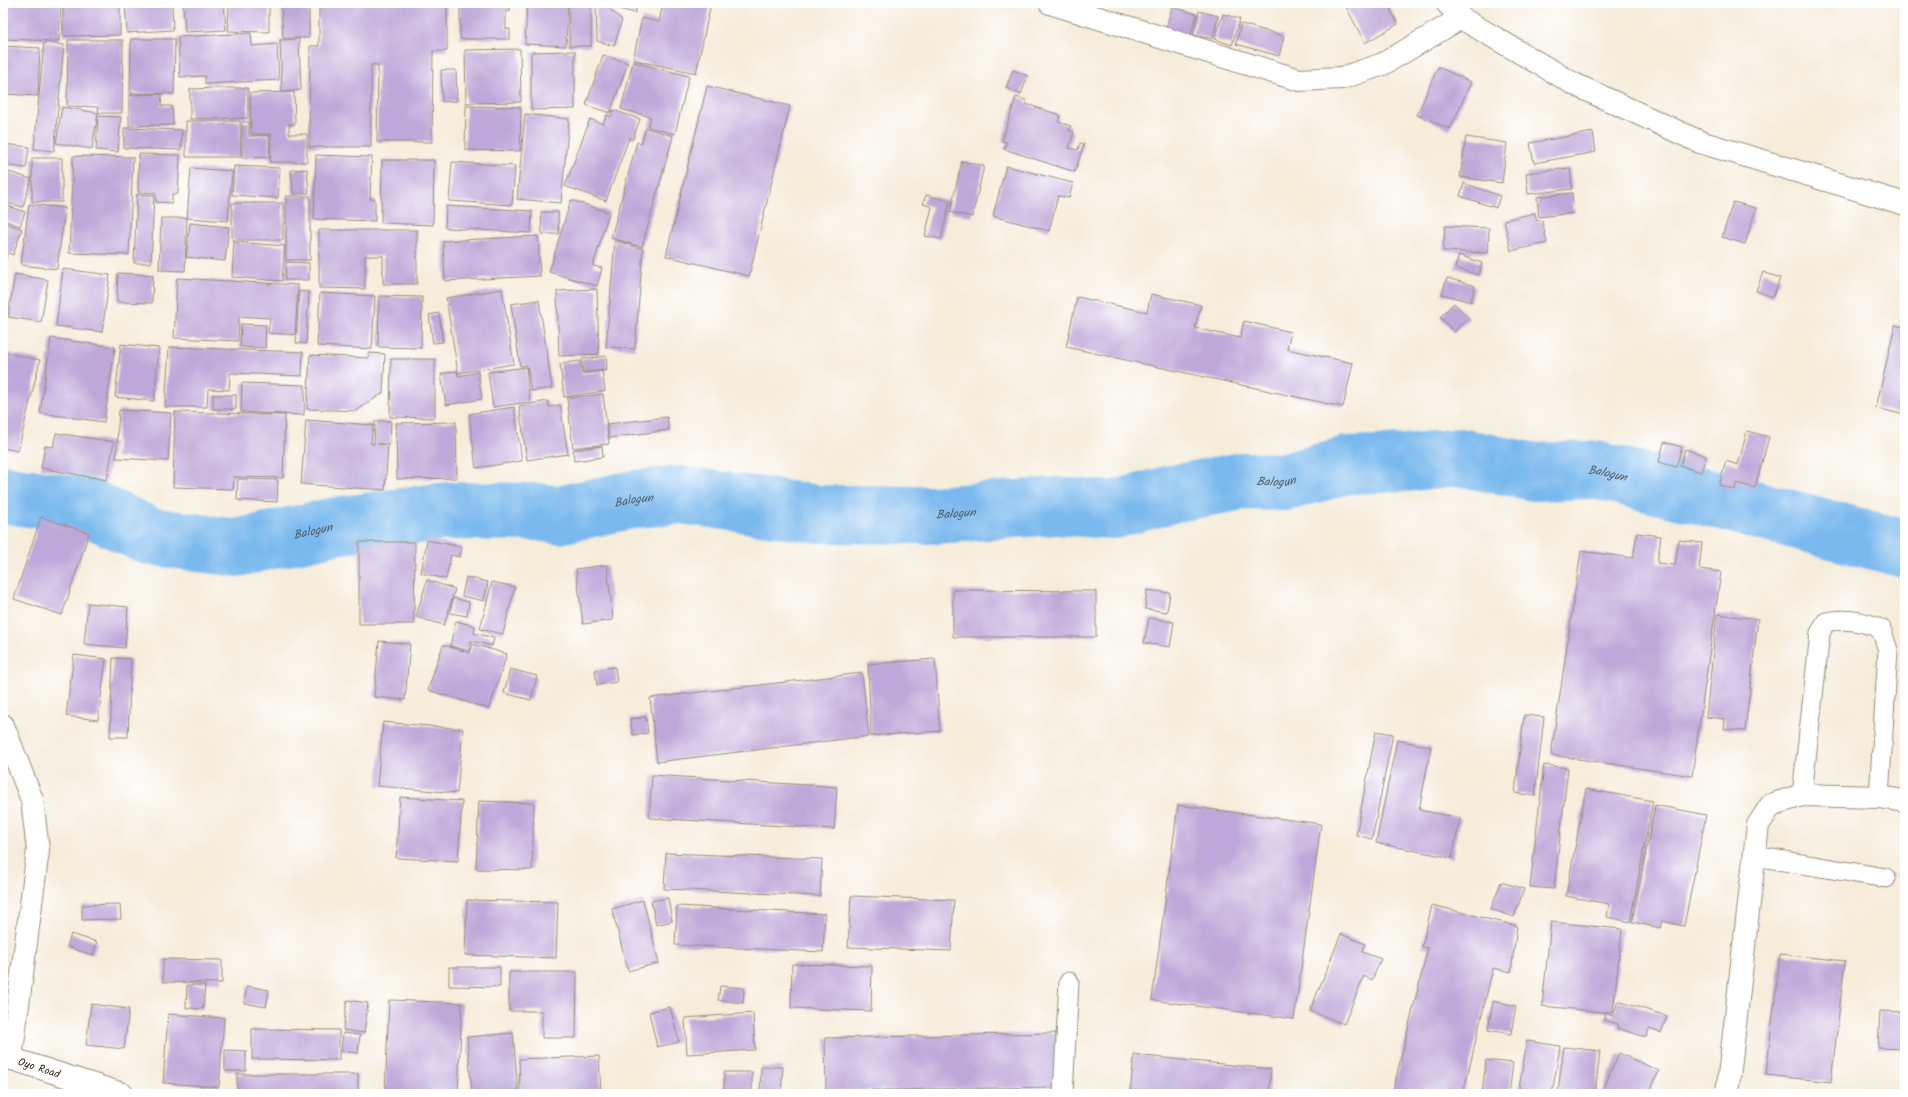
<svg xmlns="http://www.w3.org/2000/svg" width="1908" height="1097" font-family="Kalam,sans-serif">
  <rect width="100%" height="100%" fill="#fff"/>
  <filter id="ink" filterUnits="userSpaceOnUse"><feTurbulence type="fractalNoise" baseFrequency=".025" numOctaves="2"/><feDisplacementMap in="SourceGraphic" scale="8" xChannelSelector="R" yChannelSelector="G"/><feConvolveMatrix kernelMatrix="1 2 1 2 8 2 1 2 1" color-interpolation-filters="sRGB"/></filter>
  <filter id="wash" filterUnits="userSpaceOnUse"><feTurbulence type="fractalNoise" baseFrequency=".012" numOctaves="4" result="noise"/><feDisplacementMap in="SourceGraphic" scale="16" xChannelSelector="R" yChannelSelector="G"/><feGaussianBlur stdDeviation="0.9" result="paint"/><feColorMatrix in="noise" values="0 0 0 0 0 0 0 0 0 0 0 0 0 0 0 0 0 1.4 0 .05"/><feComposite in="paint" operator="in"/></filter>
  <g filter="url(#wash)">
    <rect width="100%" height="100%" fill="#f5ecda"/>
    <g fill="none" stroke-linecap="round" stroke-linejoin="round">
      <path stroke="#7ab9ee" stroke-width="58" id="s1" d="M3,494L88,507L149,536L237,548L335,526L447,511L539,512L558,515L635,499L682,495L818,514L934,515L1056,506L1113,510L1171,494L1243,481L1286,482L1347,465L1405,463L1459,457L1535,472L1595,470L1699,495L1905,549"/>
    </g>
    <g id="blocks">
      <g fill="#bea8d9">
        <polygon points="3,3 61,3 59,41 3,39"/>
        <polygon points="63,3 120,3 120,35 63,36"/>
        <polygon points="125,3 172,3 173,30 127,33"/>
        <polygon points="183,3 224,3 226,30 185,32"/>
        <polygon points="229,3 269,3 269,32 228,31"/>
        <polygon points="281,3 309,3 309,38 283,38"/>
        <polygon points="319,3 447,3 447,51 433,51 432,142 377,142 378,65 371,65 371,147 309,147 310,46 319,46"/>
        <polygon points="460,3 510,3 510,11 506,11 506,29 510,29 510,39 460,39"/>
        <polygon points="527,3 568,3 566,46 525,44"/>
        <rect x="569" y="3" width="22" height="43"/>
        <polygon points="616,3 638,3 635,13 614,8"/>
        <polygon points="663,3 711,3 696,73 633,60 642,18 659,22"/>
        <polygon points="1344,3 1387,3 1398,24 1365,43"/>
        <polygon points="596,4 606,6 622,20 614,46 597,41"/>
        <polygon points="1172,7 1197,14 1189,39 1165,32"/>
        <polygon points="1199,11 1218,16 1213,39 1193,35"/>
        <polygon points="1223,14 1240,19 1232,45 1215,39"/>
        <polygon points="1241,24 1284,36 1279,56 1236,44"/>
        <polygon points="251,33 252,46 277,44 279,80 205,84 205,76 180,77 178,37"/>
        <polygon points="131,39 175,39 174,94 130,93"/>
        <polygon points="299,39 301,90 282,92 280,40"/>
        <polygon points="68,40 123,40 122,113 99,113 98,107 67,106"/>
        <polygon points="44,42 64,45 54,151 34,149"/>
        <polygon points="3,46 40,48 38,96 3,94"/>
        <polygon points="520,49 521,102 466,103 465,50"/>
        <polygon points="575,51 575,109 531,110 531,52"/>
        <polygon points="603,55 628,63 610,113 586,105"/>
        <polygon points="633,62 689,76 675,134 648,127 651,117 621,109"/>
        <polygon points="1438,67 1471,82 1450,129 1417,115"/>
        <polygon points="441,70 456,70 457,101 442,102"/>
        <polygon points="1013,70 1028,76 1021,94 1006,88"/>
        <polygon points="707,86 790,106 749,276 666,256"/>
        <polygon points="220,88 248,88 248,118 190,119 190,89"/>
        <polygon points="294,92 295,124 289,124 289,134 307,134 307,162 270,162 271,134 251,134 250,93"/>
        <polygon points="162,94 161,106 172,106 173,125 129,126 129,95"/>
        <polygon points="1016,97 1026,100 1026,104 1060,115 1058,122 1071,126 1069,130 1074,132 1069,148 1078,150 1080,143 1084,144 1075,172 1004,149 1007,142 1002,141"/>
        <polygon points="466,106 521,107 520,151 465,150"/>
        <polygon points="62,107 98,113 92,149 56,143"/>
        <polygon points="613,110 640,119 633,139 629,138 606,201 565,186 590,119 603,124 607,115 611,117"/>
        <polygon points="525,114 569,119 561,203 517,199"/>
        <polygon points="98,116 121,117 118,152 96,150"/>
        <polygon points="186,121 240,121 241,157 186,157"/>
        <polygon points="242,122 249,122 249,136 269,135 270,157 242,158"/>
        <polygon points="124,128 182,130 181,150 124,148"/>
        <polygon points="646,128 673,136 642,247 611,238 637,142 641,144"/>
        <polygon points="1593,132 1596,152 1534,163 1530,143"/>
        <polygon points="1466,137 1507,143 1502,183 1460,177"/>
        <polygon points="4,144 29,147 26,168 3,165"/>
        <polygon points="139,154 180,155 178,194 172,194 172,203 156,202 156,193 138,192"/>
        <polygon points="316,155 372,157 370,199 375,199 375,221 314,219"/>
        <polygon points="73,156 133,157 129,255 69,253"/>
        <rect x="32" y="158" width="30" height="44"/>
        <polygon points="382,160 434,160 433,225 381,223"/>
        <polygon points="962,161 984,166 972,217 950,212"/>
        <polygon points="452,162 515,166 512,205 449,201"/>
        <polygon points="234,166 280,168 278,198 232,195"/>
        <polygon points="1006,166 1073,183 1069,198 1058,196 1049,231 993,216"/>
        <polygon points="191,168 232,171 228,221 187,218"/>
        <polygon points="1570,168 1572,189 1528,194 1526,173"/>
        <polygon points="307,169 309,193 293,194 291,170"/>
        <polygon points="9,172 31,179 23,207 3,202 3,192"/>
        <polygon points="1464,183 1500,196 1496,208 1460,196"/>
        <polygon points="1572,193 1574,213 1539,217 1537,197"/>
        <polygon points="137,194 154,195 151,263 134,263"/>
        <polygon points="926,195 950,201 941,239 925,236 932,207 923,204"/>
        <rect x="286" y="196" width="24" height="64"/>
        <polygon points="571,200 609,212 593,266 602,268 597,286 549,272"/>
        <polygon points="1733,202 1756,208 1745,244 1722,237"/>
        <rect x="232" y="203" width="51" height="37"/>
        <polygon points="3,204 25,212 20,226 3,220"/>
        <polygon points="29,204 65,208 57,269 21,265"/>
        <polygon points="446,206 532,211 531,233 445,228"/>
        <polygon points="541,212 558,212 559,234 542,234"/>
        <polygon points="1535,213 1537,221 1542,220 1547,243 1511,251 1504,220"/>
        <polygon points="161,218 187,218 185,271 159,270"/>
        <polygon points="3,222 22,229 13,255 3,251"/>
        <polygon points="190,223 229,227 225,261 186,257"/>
        <polygon points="1445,226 1489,228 1488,253 1443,251"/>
        <polygon points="319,230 417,230 417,284 383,284 383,256 365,256 365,289 319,288"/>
        <polygon points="538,236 540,276 445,281 443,241"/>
        <polygon points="615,240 643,249 635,349 606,347"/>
        <polygon points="234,242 285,246 282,281 232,277"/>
        <polygon points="3,254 7,255 4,269 3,269"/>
        <polygon points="1459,255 1482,263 1479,275 1455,268"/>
        <polygon points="286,262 309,263 309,280 285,280"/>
        <polygon points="63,269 110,275 102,332 56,326"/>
        <polygon points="1763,272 1780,278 1773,297 1756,291"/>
        <polygon points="118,273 153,275 152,303 117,302"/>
        <polygon points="15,274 48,280 41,322 8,317"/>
        <polygon points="177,278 298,285 295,335 268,333 270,318 239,316 238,341 174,338"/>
        <polygon points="1447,278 1475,286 1471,302 1442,294"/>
        <polygon points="502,289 514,364 458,373 446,298"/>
        <polygon points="597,289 599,354 559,356 557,291"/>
        <polygon points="299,291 309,292 306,344 296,343"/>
        <polygon points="320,293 375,296 372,349 317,346"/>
        <polygon points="1151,294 1201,305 1195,328 1240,338 1244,321 1291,332 1287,349 1353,363 1343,407 1066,347 1077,297 1147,312"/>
        <polygon points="379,296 422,297 421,348 378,347"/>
        <polygon points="539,300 552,388 531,391 527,365 520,366 511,304"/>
        <polygon points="1454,303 1469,318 1454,332 1440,317"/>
        <polygon points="439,313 443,342 433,343 429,315"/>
        <polygon points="241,324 266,325 265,348 240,347"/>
        <polygon points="1895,325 1905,327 1905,415 1876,408"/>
        <polygon points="51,338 115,347 104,422 40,413"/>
        <polygon points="121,344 159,348 154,401 115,397"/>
        <polygon points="169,347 303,352 302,376 230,373 229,390 208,389 207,407 165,407"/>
        <polygon points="3,352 40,360 18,451 3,448"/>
        <polygon points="369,353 385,354 383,393 356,411 307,409 310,355 369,358"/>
        <polygon points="606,356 607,370 583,372 582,359"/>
        <polygon points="391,359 435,359 435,418 390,417"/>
        <polygon points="580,361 582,374 602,371 605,391 564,397 560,364"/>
        <polygon points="526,367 530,402 493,407 488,372"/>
        <polygon points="457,371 458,376 478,372 482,399 446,405 441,374"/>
        <polygon points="242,383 305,385 304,415 241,412"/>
        <polygon points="603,394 609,444 573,448 567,398"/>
        <rect x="213" y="395" width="23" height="14"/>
        <polygon points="548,401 549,407 560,405 568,454 527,460 519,406"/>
        <polygon points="514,407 522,461 476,468 469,414"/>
        <polygon points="119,410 171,413 168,461 116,458"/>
        <polygon points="175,412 285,415 283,478 234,477 233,489 173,487"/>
        <polygon points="667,417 669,430 609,438 607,424"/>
        <polygon points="306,420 373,425 371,444 374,444 375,421 391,421 390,444 378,444 388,445 385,490 301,484"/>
        <polygon points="456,422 457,478 397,479 396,423"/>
        <polygon points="1747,431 1769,437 1755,488 1736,483 1735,490 1719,485 1726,461 1738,465"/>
        <polygon points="56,433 114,442 107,480 41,468 45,446 53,447"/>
        <polygon points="1664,442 1682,447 1676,467 1659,462"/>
        <polygon points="602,446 603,457 574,461 573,450"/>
        <polygon points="1685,449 1706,456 1701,472 1680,466"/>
        <polygon points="238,479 278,480 277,502 237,500"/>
        <polygon points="41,517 89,533 62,615 14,599"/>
        <polygon points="1637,533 1661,536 1657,563 1675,565 1679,540 1702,543 1699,569 1721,572 1692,776 1551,755 1581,551 1633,558"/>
        <polygon points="427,540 462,547 460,557 451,555 446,579 421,573"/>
        <polygon points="359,542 415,542 414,624 359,624"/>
        <polygon points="607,565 613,620 583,624 576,569"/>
        <polygon points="466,577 488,582 484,601 462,596"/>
        <polygon points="427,580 455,589 444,625 416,617"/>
        <polygon points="492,582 515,587 503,634 480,629"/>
        <polygon points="953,590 1096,591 1096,637 953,637"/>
        <polygon points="1147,590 1170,593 1167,612 1145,609"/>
        <polygon points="453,598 469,602 467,616 450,613"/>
        <polygon points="88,603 128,607 125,648 84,644"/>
        <polygon points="1717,614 1758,619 1745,731 1724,729 1725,719 1706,717"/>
        <polygon points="1149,618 1174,622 1170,647 1144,643"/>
        <polygon points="456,621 475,626 474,633 494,638 492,646 471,641 469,651 450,646"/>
        <polygon points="379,641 410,644 405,700 374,697"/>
        <polygon points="473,644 507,654 489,709 428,690 443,645 470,653"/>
        <polygon points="74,655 106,659 98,720 66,716"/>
        <polygon points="113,658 131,659 128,737 110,737"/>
        <polygon points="935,659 940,731 871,736 868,664"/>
        <polygon points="615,667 617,682 597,685 595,670"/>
        <polygon points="510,669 537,676 531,700 504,693"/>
        <polygon points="862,673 869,736 657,762 650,698"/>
        <polygon points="1524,715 1544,717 1535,796 1515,793"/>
        <polygon points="646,717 648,733 633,735 630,719"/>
        <polygon points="383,722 463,729 457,793 377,786"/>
        <polygon points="1376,731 1393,734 1372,839 1356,835"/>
        <polygon points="1397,740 1431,747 1419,810 1460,818 1452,858 1376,843"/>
        <polygon points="1544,765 1568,768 1554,889 1530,887"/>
        <polygon points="652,775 837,787 834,829 649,818"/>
        <polygon points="1586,789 1653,801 1630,922 1607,917 1609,904 1566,896"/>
        <polygon points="400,797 462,801 458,861 396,858"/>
        <polygon points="479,801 534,803 532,870 476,869"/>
        <polygon points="1178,805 1321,824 1294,1019 1152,1000"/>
        <polygon points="1655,805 1706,815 1684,926 1662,921 1660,928 1632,922"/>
        <polygon points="666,853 822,859 820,896 664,889"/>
        <polygon points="1501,882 1524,889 1514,917 1491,909"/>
        <polygon points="851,896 954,900 951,951 848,947"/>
        <polygon points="668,898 672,921 656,925 651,901"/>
        <polygon points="467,900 558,902 556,958 465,955"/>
        <polygon points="643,900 659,963 628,971 612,909"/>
        <polygon points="120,904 121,919 82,920 82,905"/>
        <polygon points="1432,905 1517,926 1511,972 1493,968 1463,1094 1392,1094 1428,948 1422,947"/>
        <polygon points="677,906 825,914 823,952 675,945"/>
        <polygon points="1551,922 1622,929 1613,1013 1542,1006"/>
        <polygon points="71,934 97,942 93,955 67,947"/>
        <polygon points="1341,934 1365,944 1362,952 1381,959 1372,980 1364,976 1344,1024 1310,1011"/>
        <polygon points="1780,954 1845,961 1831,1082 1766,1075"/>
        <polygon points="163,959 222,960 222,983 163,982"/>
        <polygon points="792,964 872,966 871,1011 791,1008"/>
        <polygon points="449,967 500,967 500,987 449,986"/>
        <polygon points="509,972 577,972 576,1038 542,1038 542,1011 509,1011"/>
        <polygon points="187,985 205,985 203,1009 186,1008"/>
        <polygon points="247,986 269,990 266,1007 244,1003"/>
        <polygon points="720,986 744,988 743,1003 718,1000"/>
        <polygon points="347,1000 368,1003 364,1033 343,1030"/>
        <polygon points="389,1000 462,1003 458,1094 385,1094"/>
        <polygon points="1493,1001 1516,1006 1511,1034 1488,1030"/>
        <polygon points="1618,1001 1667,1016 1661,1033 1649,1029 1646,1037 1617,1028 1618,1024 1604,1020 1606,1013 1613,1016"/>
        <polygon points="91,1004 129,1009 124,1049 86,1045"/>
        <polygon points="670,1007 679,1042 657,1047 649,1012"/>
        <polygon points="1880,1011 1905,1012 1905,1049 1878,1048"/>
        <polygon points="753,1013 755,1050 687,1054 685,1018"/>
        <polygon points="168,1014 224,1018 219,1087 163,1083"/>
        <polygon points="252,1029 339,1030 339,1060 252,1059"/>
        <polygon points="343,1033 360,1035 358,1053 341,1051"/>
        <polygon points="513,1033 518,1091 472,1094 467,1037"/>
        <polygon points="1056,1033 1056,1087 826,1091 825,1038"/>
        <polygon points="1527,1041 1560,1046 1552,1094 1518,1094"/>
        <polygon points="1564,1047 1600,1051 1595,1094 1558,1091"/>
        <polygon points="225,1050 246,1051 246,1071 225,1071"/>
        <polygon points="1619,1053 1659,1071 1649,1094 1601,1094"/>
        <polygon points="1134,1055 1271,1069 1269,1094 1130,1094"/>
        <polygon points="599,1056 601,1094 520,1094 519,1059"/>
        <polygon points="1486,1060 1513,1063 1509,1094 1482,1094"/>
        <polygon points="761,1067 783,1067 781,1094 760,1094"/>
        <rect x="724" y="1072" width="28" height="22"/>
        <rect x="237" y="1074" width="121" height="20"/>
      </g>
    </g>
  </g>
  <g filter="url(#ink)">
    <use href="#blocks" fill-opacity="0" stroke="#988b7c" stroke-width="1"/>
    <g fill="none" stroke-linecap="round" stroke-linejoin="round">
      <defs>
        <g id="service">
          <path d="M1802,795L1820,633L1826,622C1846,618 1863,621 1881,629L1888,650L1879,797"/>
          <polyline points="1755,856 1886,878"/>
          <polyline points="1063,1094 1069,982"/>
        </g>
        <g id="minor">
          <polyline points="1050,3 1299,80 1342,78 1383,64 1461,18"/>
          <polyline points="1447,3 1461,18 1574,84 1700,142 1905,204"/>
          <polyline points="3,725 32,800 38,850 11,1059"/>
          <polyline points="1727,1094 1758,825 1771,805 1802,795 1879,797 1905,801"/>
        </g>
        <g id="primary">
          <path id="s2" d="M3,1056L122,1094"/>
        </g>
      </defs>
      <use href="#service" stroke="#988b7c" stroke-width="21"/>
      <use href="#minor" stroke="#988b7c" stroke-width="24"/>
      <use href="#primary" stroke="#988b7c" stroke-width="24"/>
      <use href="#service" stroke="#fff" stroke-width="19"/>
      <use href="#minor" stroke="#fff" stroke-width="22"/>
      <use href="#primary" stroke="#fff" stroke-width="22"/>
    </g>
  </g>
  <g text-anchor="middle" stroke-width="3" stroke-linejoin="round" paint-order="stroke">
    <g font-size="11" fill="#3b2a1e" stroke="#fff">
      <text dy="4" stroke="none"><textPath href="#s2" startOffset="38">Oyo Road</textPath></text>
    </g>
    <g font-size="12" font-style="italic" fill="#515c67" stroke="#fff">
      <text dy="4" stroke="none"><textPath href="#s1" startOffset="1628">Balogun</textPath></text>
      <text dy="4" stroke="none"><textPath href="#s1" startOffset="1292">Balogun</textPath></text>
      <text dy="4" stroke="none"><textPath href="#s1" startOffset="644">Balogun</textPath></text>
      <text dy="4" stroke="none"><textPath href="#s1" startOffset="968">Balogun</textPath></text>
      <text dy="4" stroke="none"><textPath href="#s1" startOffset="320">Balogun</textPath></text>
    </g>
  </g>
  <rect width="1908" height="1097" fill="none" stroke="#fff" stroke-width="16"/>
</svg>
